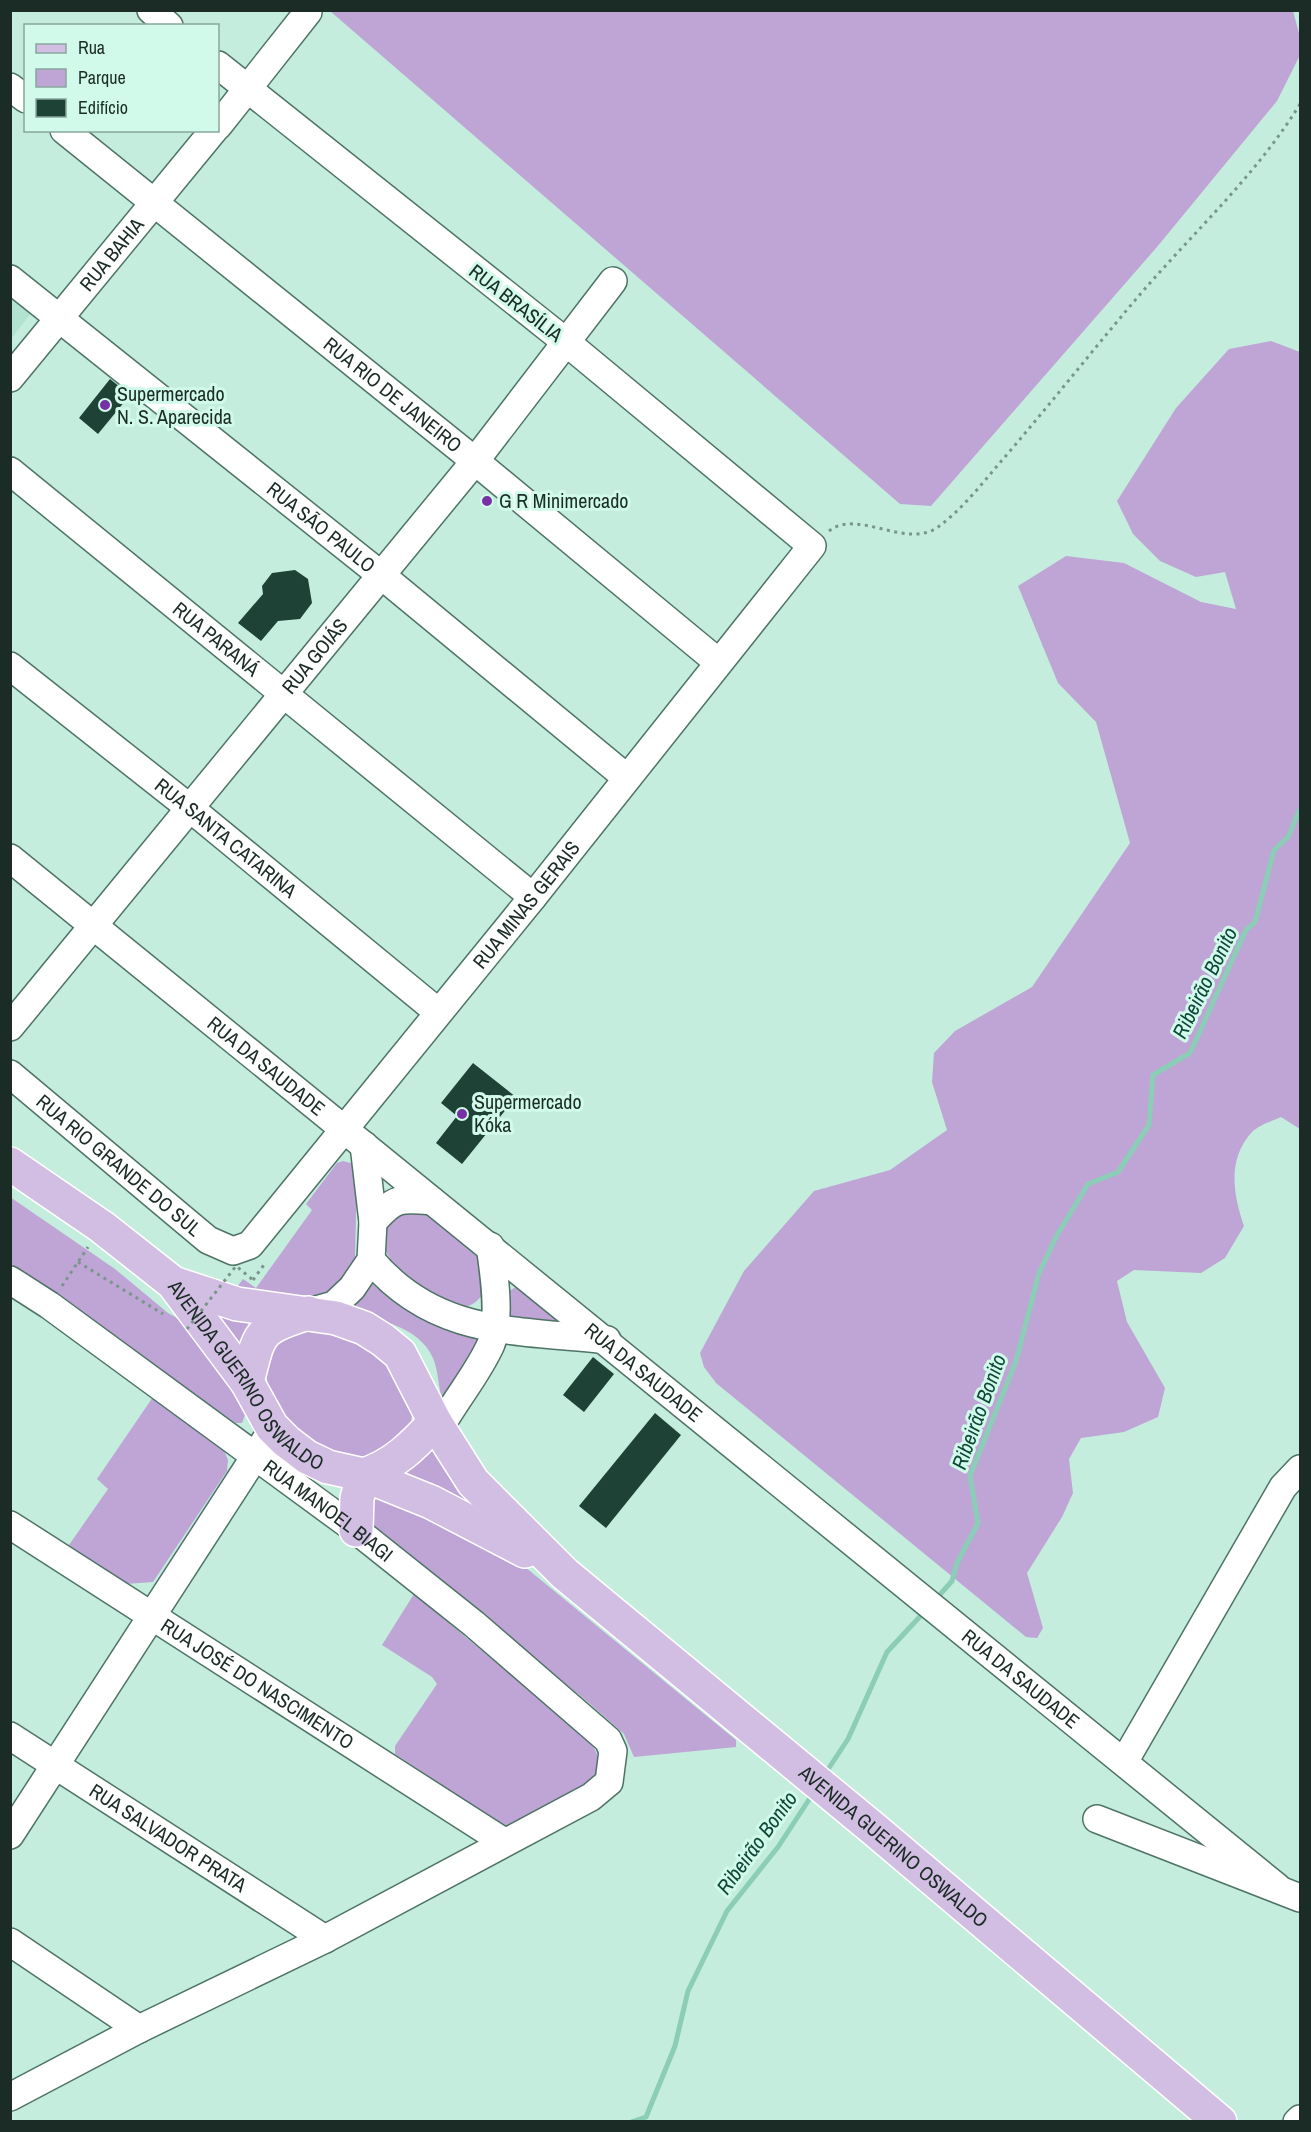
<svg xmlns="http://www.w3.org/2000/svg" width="1311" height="2132" font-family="'Archivo Narrow',sans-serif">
  <rect width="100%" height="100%" fill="#c4eddd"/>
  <polygon fill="#b2e2d0" points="11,296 31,313 11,339"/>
  <g fill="#bfa5d5">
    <polygon points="1293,11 1300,37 1300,55 1277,101 1157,247 931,506 900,504 330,11"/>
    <path d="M1271,341L1300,352V1129L1281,1117C1272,1121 1259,1125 1252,1132C1227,1159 1233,1194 1244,1226L1225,1258L1201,1273L1134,1270L1117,1281L1127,1322L1165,1388L1158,1417L1124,1432L1081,1438L1069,1459L1073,1493L1062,1517L1027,1573L1043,1628L1037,1638L1026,1637L716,1383L704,1367L700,1353L744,1271L814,1191L890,1170L947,1130L932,1082L934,1053L955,1031L1032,987L1130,843L1096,722L1058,683L1018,586L1066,556L1124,563L1201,602L1236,609L1225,572L1196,577L1160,561L1133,534L1117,501L1176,408L1229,349Z"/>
    <polygon points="343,1161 351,1163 357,1171 355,1258 352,1270 337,1290 307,1302 231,1295 243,1279 256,1288 312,1210 306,1204 337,1163"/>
    <polygon points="10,1197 115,1269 168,1313 195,1328 231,1373 245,1415 242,1423 236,1423 11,1265"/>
    <path d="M406,1209L429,1216L478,1253L484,1292C479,1300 472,1307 462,1307C446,1305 433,1294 421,1286C390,1265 362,1237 406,1209Z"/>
    <path d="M370,1282C402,1310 438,1323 478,1337L481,1341L445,1397L441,1395C438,1383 438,1370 433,1358C419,1326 377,1319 348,1312Z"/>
    <polygon points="516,1287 520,1288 561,1324 509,1321 507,1292"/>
    <polygon points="212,1306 258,1316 240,1353"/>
    <path d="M299,1328L350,1337L391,1365L413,1409L409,1434L373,1459C360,1457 344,1457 331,1453C300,1443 271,1412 267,1380C266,1366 272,1352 277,1339Z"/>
    <polygon points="153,1397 222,1446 228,1460 227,1471 153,1582 126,1584 69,1545 108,1489 97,1479"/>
    <polygon points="430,1450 440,1457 481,1514 399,1475 410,1470"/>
    <polygon points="371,1493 481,1537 525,1567 736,1740 736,1747 634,1757 624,1734 589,1703 370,1524"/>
    <path d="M414,1594L581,1733C599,1752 602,1756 594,1782L509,1829L395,1754V1746L437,1684L432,1677L382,1645Z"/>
  </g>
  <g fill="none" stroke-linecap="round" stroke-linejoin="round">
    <g stroke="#8bcdb6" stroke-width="5">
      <polyline points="936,1599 952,1581 957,1563 978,1523 970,1476 1016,1361 1039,1273 1057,1235 1088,1184 1118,1172 1149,1125 1153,1075 1190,1053 1246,930 1255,922 1274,850 1288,837 1300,809"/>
      <polyline points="825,1774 848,1739 887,1652 926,1610"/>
      <polyline points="631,2122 646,2117 675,2046 688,1991 727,1911 778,1847 814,1792"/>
    </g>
  </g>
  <g fill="#1e4236">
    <polygon points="110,379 130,395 98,434 79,418"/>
    <polygon points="295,570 308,579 312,603 300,619 278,621 261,641 238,623 263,594 262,586 272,573"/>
    <polygon points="473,1063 516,1097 462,1164 436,1143 457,1116 441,1103"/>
    <polygon points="593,1357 614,1374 584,1412 563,1395"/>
    <polygon points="655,1413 681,1435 606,1528 579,1506"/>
  </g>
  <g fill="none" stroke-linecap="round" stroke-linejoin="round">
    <defs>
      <g id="minor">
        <polyline points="151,10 169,26"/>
        <polyline points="10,87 26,99"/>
        <polyline points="218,126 308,12"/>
        <path id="s1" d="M64,130L475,461L718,662"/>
        <path id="s2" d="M10,279L381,575L627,778"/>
        <path id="s3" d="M10,378L214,130"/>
        <path id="s4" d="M10,471L533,897"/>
        <path id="s5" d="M10,666L191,809L438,1012"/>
        <path id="s6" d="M10,858L1277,1887"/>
        <path id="s7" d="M10,1027L475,461L613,281"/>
        <path id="s8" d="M10,1074L208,1240L233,1251L250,1245L533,897L812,546L566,342L218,65"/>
        <path d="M373,1222C395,1197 400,1198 432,1201"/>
        <path d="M371,1260C435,1336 516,1330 607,1340"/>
        <path id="s9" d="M10,1280L49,1305L356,1530L474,1624L608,1740L613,1751L609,1782L591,1797L325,1939L139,2029L10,2097"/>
        <polyline points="309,1312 334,1305 352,1288 371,1260 373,1222 364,1145"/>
        <path d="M435,1422L447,1416C461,1393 480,1369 491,1344C501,1319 494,1272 490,1246"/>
        <path id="s10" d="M10,1525L504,1842"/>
        <path id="s11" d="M10,1736L325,1939"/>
        <polyline points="1124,1762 1283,1487 1300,1469"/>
        <polyline points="1097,1819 1300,1898"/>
        <polyline points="10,1835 265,1441"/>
        <polyline points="10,1942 139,2029"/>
        <polyline points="1297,2122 1300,2119"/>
      </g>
      <g id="major">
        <path id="s12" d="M10,1164L102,1227L173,1283L247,1382L272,1427L286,1441L307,1457L328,1467L364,1475L431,1502L525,1551"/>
        <path id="s13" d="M173,1283L237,1304L336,1318L364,1328L383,1340L400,1354L435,1422L473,1482L565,1574L875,1830L1220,2122"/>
        <path d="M247,1382C260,1333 256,1329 308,1313"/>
        <path d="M364,1475C394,1465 413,1446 435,1422"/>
        <polyline points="356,1530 357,1498 364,1475"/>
      </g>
    </defs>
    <use href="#minor" stroke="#4f7467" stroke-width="30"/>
    <use href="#major" stroke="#fff" stroke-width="36"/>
    <g stroke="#78968a" stroke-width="3" stroke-dasharray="3 4.5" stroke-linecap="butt">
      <path d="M829,531C858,508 906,550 938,527C963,509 983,482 1004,458C1047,408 1088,356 1131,305C1187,238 1254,179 1300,104"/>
      <polyline points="78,1262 163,1314"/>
      <polyline points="253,1280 266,1262"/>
      <polyline points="62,1286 88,1247"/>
    </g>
    <use href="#minor" stroke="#fff" stroke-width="27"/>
    <use href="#major" stroke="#d2bee3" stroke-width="33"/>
    <polyline stroke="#78968a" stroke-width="3" stroke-dasharray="3 4.5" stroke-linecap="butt" points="187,1329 236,1266 253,1280"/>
  </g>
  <g fill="#7831a5" stroke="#d1faeb" stroke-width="2">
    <circle cx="105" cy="405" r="6"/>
    <circle cx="487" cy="501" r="6"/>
    <circle cx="462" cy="1114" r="6"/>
  </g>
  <g text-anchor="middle" stroke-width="6" stroke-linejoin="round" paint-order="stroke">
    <g font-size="20" fill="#1b2b25" stroke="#d1faeb">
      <text dy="7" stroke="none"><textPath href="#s3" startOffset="160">RUA BAHIA</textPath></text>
      <text transform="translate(516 303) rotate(38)" y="7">RUA BRASÍLIA</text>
      <text dy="7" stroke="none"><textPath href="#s1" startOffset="422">RUA RIO DE JANEIRO</textPath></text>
      <text dy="7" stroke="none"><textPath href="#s2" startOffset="398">RUA SÃO PAULO</textPath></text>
      <text dy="7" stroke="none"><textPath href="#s4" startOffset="266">RUA PARANÁ</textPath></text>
      <text dy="7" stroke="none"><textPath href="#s7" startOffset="480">RUA GOIÁS</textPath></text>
      <text dy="7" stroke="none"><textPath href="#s5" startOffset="276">RUA SANTA CATARINA</textPath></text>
      <text dy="7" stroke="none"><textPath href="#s8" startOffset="742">RUA MINAS GERAIS</textPath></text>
      <text dy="7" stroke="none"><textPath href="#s6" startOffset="330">RUA DA SAUDADE</textPath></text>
      <text dy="7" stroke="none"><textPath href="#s8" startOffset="142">RUA RIO GRANDE DO SUL</textPath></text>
      <text dy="7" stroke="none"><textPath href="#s6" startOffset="816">RUA DA SAUDADE</textPath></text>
      <text dy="7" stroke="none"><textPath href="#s12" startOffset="321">AVENIDA GUERINO OSWALDO</textPath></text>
      <text dy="7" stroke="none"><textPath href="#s9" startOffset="393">RUA MANOEL BIAGI</textPath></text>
      <text dy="7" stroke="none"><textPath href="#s6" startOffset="1302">RUA DA SAUDADE</textPath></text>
      <text dy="7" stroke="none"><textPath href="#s10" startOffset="294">RUA JOSÉ DO NASCIMENTO</textPath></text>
      <text dy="7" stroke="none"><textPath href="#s11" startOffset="188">RUA SALVADOR PRATA</textPath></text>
      <text dy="7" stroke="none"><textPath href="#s13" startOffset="946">AVENIDA GUERINO OSWALDO</textPath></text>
    </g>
    <g font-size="20" fill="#1b2b25" stroke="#d1faeb" text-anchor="start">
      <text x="117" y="401">Supermercado<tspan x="117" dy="23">N. S. Aparecida</tspan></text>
      <text x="499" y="508">G R Minimercado</text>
      <text x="474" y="1109">Supermercado<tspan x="474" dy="23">Kóka</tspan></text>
    </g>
    <g font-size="21" font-style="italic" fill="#0f4738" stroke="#d1faeb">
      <text transform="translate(1205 983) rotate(-64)" y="7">Ribeirão Bonito</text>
      <text transform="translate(979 1412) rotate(-70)" y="7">Ribeirão Bonito</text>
      <text transform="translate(757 1843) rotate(-54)" y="7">Ribeirão Bonito</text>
    </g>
  </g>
  <rect width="1311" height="2132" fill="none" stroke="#1b2b25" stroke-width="24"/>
  <rect x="24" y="24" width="195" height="108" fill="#d1faeb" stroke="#88a79c" stroke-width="1.5"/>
  <rect x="36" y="44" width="30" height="9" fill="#d2bee3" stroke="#88a79c" stroke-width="1.5"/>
  <text x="78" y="54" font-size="18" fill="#1b2b25">Rua</text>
  <rect x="36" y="69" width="30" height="18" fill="#bfa5d5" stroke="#88a79c" stroke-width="1.5"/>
  <text x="78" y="84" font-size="18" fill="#1b2b25">Parque</text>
  <rect x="36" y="99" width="30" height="18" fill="#1e4236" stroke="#88a79c" stroke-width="1.5"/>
  <text x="78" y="114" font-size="18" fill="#1b2b25">Edifício</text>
</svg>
